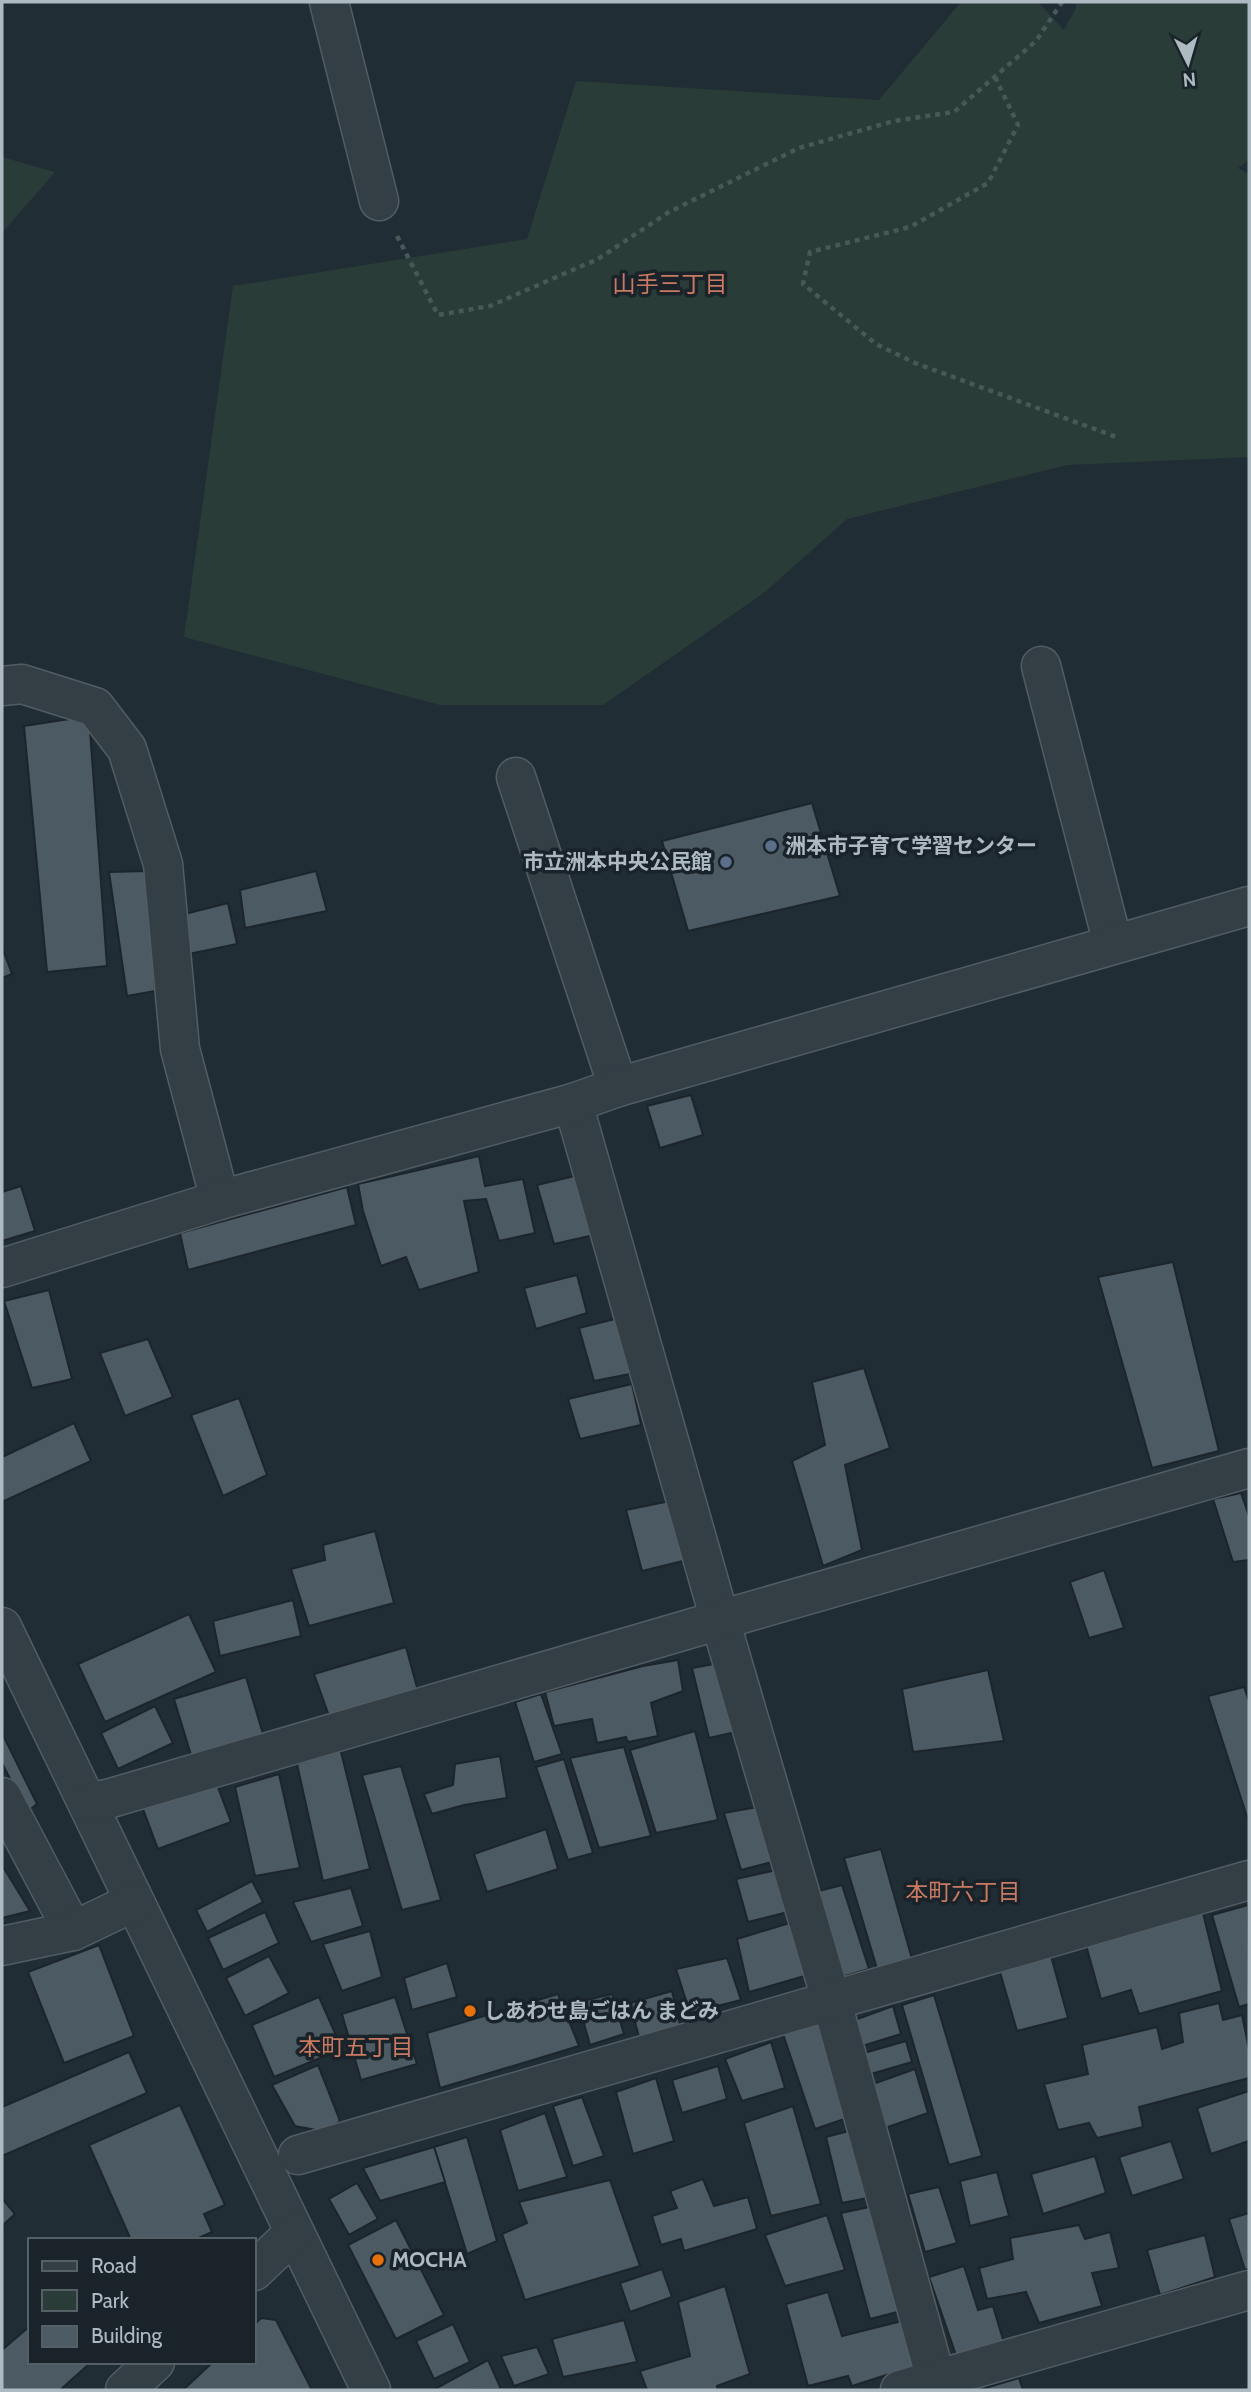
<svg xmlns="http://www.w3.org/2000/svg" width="1251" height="2392" font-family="Cabin,'Noto Sans JP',sans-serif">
  <rect width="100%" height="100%" fill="#212d34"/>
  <g fill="#293c38">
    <polygon points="961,2 1038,2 1064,30 1075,10 1077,2 1249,2 1249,160 1238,168 1249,174 1249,457 1067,465 847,519 765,592 603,705 440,705 184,637 233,286 527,239 576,81 879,100"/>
    <polygon points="2,157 55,172 2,233"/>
  </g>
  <g fill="#4c5a63" stroke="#1c252b" stroke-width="2">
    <polygon points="89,716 107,966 47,972 24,726"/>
    <polygon points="812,803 840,896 688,931 662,841"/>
    <polygon points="149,871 155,991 127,996 109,872"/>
    <polygon points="316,871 327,911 245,928 240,890"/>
    <polygon points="228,903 237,944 184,955 177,916"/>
    <polygon points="2,947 12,974 2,978"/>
    <polygon points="691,1095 703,1135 660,1148 647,1106"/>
    <polygon points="479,1156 485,1186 523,1179 535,1233 499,1241 486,1199 464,1201 479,1272 419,1290 406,1257 381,1266 363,1211 358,1184"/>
    <polygon points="587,1173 603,1233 554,1244 537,1185"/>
    <polygon points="21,1186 35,1231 2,1241 2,1192"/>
    <polygon points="347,1187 356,1225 188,1270 180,1233"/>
    <polygon points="1173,1262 1219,1451 1152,1468 1098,1277"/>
    <polygon points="577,1275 587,1313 536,1329 524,1288"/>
    <polygon points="49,1290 72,1379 32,1388 4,1301"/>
    <polygon points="627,1316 640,1372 594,1381 579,1328"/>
    <polygon points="148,1339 173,1397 125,1416 100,1353"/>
    <polygon points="864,1368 890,1448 845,1465 862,1550 823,1566 792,1461 825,1445 812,1382"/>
    <polygon points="632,1384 641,1425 580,1439 568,1399"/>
    <polygon points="239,1398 267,1475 223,1496 191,1415"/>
    <polygon points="74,1423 91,1461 2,1502 2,1457"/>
    <polygon points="1241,1493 1249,1516 1249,1560 1233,1562 1213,1499"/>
    <polygon points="675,1500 691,1559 642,1571 626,1510"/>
    <polygon points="375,1531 394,1603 309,1626 291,1569 325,1560 323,1545"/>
    <polygon points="1104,1570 1124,1628 1089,1638 1070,1582"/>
    <polygon points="293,1600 301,1636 220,1656 213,1621"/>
    <polygon points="189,1614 216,1672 105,1722 78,1664"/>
    <polygon points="406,1647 418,1691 329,1716 314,1674"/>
    <polygon points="678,1660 683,1691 651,1703 658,1736 628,1742 626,1737 597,1743 592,1719 554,1726 545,1692 643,1666"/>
    <polygon points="725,1662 740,1731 709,1738 692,1668"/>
    <polygon points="988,1670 1004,1741 913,1752 902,1689"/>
    <polygon points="246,1677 263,1734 191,1755 174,1699"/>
    <polygon points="1244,1687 1249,1701 1249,1823 1208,1696"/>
    <polygon points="541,1694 562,1754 534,1762 515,1702"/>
    <polygon points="155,1706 173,1743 118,1769 101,1733"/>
    <polygon points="695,1731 718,1820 656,1833 630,1750"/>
    <polygon points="2,1733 37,1804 27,1812 2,1763"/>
    <polygon points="624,1747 651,1836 599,1848 570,1758"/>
    <polygon points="340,1748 370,1869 323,1881 297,1764"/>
    <polygon points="500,1756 507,1798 464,1805 432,1814 424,1794 453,1785 455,1764"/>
    <polygon points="564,1759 593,1853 568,1860 536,1767"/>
    <polygon points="401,1766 441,1900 402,1910 362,1775"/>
    <polygon points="279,1774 300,1868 255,1876 235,1787"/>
    <polygon points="216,1782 231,1822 158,1849 143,1809"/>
    <polygon points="763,1806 776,1861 741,1870 724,1813"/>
    <polygon points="546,1829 558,1869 487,1892 474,1854"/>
    <polygon points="881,1849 912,1959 878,1972 844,1858"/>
    <polygon points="2,1865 30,1911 2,1918"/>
    <polygon points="781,1869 792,1911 748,1922 736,1879"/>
    <polygon points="252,1881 263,1902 207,1932 196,1910"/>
    <polygon points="842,1885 869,1969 832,1980 807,1894"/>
    <polygon points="351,1888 363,1926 311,1942 293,1902"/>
    <polygon points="1248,1905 1249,2004 1239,2007 1212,1915"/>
    <polygon points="265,1912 279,1943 223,1970 208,1938"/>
    <polygon points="1203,1913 1222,1991 1139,2014 1131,1990 1101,1999 1086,1945"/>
    <polygon points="799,1920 815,1973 749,1992 737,1939"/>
    <polygon points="370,1931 382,1977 342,1991 323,1944"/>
    <polygon points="99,1945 134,2036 64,2063 28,1972"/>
    <polygon points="269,1956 289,1993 245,2016 226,1978"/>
    <polygon points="1051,1956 1068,2018 1017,2031 1000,1972"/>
    <polygon points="727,1958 741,2000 690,2013 676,1969"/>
    <polygon points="447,1963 457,1997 412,2010 404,1978"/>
    <polygon points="672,1991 680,2025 639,2037 630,2003"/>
    <polygon points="558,1994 579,2046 440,2088 427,2033"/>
    <polygon points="612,1994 624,2034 590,2045 578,2002"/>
    <polygon points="934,1995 982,2156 949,2165 902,2005"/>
    <polygon points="319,1997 342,2049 274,2077 252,2025"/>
    <polygon points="395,1997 417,2064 361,2080 342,2014"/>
    <polygon points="1219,2003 1223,2020 1242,2015 1249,2049 1249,2078 1139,2107 1143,2127 1097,2138 1089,2123 1058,2130 1044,2084 1088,2074 1082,2045 1157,2027 1162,2049 1183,2042 1179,2013"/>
    <polygon points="893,2006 901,2034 859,2047 852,2021"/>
    <polygon points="822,2023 856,2115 815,2129 783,2034"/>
    <polygon points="906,2041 912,2062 871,2074 864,2053"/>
    <polygon points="771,2042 785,2088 742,2101 725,2059"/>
    <polygon points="129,2052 147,2093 2,2156 2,2107"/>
    <polygon points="318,2065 340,2121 326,2132 295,2126 272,2085"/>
    <polygon points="718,2066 727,2099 682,2113 672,2080"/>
    <polygon points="915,2069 928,2113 885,2128 870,2085"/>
    <polygon points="656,2078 674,2141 633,2154 616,2092"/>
    <polygon points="1249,2091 1249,2141 1211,2154 1197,2108"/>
    <polygon points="582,2097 604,2156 573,2166 553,2106"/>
    <polygon points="180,2105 225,2205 204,2214 212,2232 194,2240 131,2240 89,2145"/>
    <polygon points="793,2106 821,2204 771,2216 744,2123"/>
    <polygon points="545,2113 567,2177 518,2191 500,2130"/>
    <polygon points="860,2128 878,2196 842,2203 826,2137"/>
    <polygon points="467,2137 497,2241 467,2254 434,2147"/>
    <polygon points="1171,2141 1184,2179 1132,2196 1119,2157"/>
    <polygon points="434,2147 445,2182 380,2201 363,2168"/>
    <polygon points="1095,2156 1106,2193 1043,2214 1031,2174"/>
    <polygon points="997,2172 1009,2216 970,2226 960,2181"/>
    <polygon points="703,2179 714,2206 748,2197 757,2229 684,2251 681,2239 661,2245 652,2216 677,2208 670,2191"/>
    <polygon points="610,2180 640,2266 525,2300 502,2234 527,2223 519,2202"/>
    <polygon points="357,2183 378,2219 349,2235 329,2199"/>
    <polygon points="939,2187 957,2243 925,2252 908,2194"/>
    <polygon points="2,2198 15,2214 2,2226"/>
    <polygon points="884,2204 913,2308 870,2319 841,2213"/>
    <polygon points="1249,2213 1249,2269 1245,2270 1229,2219"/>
    <polygon points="827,2215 845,2270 785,2286 765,2235"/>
    <polygon points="396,2220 444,2315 396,2339 348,2245"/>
    <polygon points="1079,2225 1085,2239 1110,2232 1119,2268 1092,2273 1102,2306 1039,2323 1026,2292 987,2299 979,2268 1013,2259 1010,2238"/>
    <polygon points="1205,2235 1215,2277 1160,2295 1147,2250"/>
    <polygon points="964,2266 978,2310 993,2306 1004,2343 957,2358 929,2277"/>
    <polygon points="662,2269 672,2297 630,2312 620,2283"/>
    <polygon points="725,2286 750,2374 717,2386 718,2390 647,2390 640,2371 690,2356 678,2302"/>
    <polygon points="828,2292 842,2336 910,2319 924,2363 852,2386 848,2376 808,2386 786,2304"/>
    <polygon points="261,2318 276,2320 312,2390 183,2390 213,2362 254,2362 254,2325"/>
    <polygon points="624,2320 637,2362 563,2377 552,2339"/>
    <polygon points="453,2324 470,2362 434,2379 416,2341"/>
    <polygon points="30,2326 30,2362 85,2362 88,2365 60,2390 2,2390 2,2350"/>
    <polygon points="537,2347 549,2374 514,2386 501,2356"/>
    <polygon points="488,2360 501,2389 433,2390"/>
    <polygon points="1019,2378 1023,2390 979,2390"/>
  </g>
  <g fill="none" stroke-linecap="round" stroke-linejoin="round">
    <defs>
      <g id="minor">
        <polyline points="329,2 379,201"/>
        <polyline points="1041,666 1113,944"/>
        <polyline points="2,686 22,684 95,707 127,749 163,864 180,1049 220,1200"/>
        <polyline points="516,777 618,1087"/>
        <polyline points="573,1103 720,1620 831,1999 939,2390"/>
        <polyline points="2,1268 220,1200 573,1103 618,1087 1249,906"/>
        <polyline points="2,1627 371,2390"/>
        <polyline points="2,1797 73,1931"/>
        <polyline points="88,1803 111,1798 720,1620 1249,1468"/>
        <polyline points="2,1946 73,1931 134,1902"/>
        <polyline points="298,2155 1249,1880"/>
        <polyline points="254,2271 294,2233"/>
        <polyline points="125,2390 155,2362"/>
        <polyline points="900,2390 1249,2290"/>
      </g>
    </defs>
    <use href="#minor" stroke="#525c63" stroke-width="41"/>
    <g stroke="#465957" stroke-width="4.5" stroke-dasharray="5 5" stroke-linecap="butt">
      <polyline points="995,77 1018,125 988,183 910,227 810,252 803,284 876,344 915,363 1119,438"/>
      <polyline points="397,236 438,315 490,306 598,259 669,212 799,148 894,121 954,112 1036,41 1062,2"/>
    </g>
    <use href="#minor" stroke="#343e45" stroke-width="38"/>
  </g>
  <g fill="#5c6f8a" stroke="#1a2329" stroke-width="2.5">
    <circle cx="771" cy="846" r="7"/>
    <circle cx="726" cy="862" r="7"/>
  </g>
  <g fill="#e8710a" stroke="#1a2329" stroke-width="2.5">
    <circle cx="470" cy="2011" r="7"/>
    <circle cx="378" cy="2260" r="7"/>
  </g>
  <g text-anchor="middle" stroke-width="7" stroke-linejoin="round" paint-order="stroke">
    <g font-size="21" font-weight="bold" fill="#aebac2" stroke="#1a2329" text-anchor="start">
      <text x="785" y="853">洲本市子育て学習センター</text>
      <text x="712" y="869" text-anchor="end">市立洲本中央公民館</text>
      <text x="484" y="2018">しあわせ島ごはん まどみ</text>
      <text x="392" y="2267">MOCHA</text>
    </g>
    <g font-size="23" fill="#c97a62" stroke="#1a2329">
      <text x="670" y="292">山手三丁目</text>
      <text x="963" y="1900">本町六丁目</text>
      <text x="356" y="2055">本町五丁目</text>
    </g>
  </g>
  <rect width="1251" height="2392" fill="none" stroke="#aebac2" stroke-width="7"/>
  <rect x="28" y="2238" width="228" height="126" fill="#1a2329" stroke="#555f66" stroke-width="2"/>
  <rect x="42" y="2261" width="35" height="10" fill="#343e45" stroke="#555f66" stroke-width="2"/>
  <text x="91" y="2273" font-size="21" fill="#aebac2">Road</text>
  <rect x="42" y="2290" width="35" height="21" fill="#293c38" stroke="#555f66" stroke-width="2"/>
  <text x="91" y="2308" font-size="21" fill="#aebac2">Park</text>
  <rect x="42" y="2326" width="35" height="21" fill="#4c5a63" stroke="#555f66" stroke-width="2"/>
  <text x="91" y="2343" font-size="21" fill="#aebac2">Building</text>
  <g transform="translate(1188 63) rotate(175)" stroke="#1a2329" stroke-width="5" paint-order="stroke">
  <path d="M0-5L12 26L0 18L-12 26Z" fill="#aebac2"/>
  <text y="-10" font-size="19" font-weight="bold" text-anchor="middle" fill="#aebac2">N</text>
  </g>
</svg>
